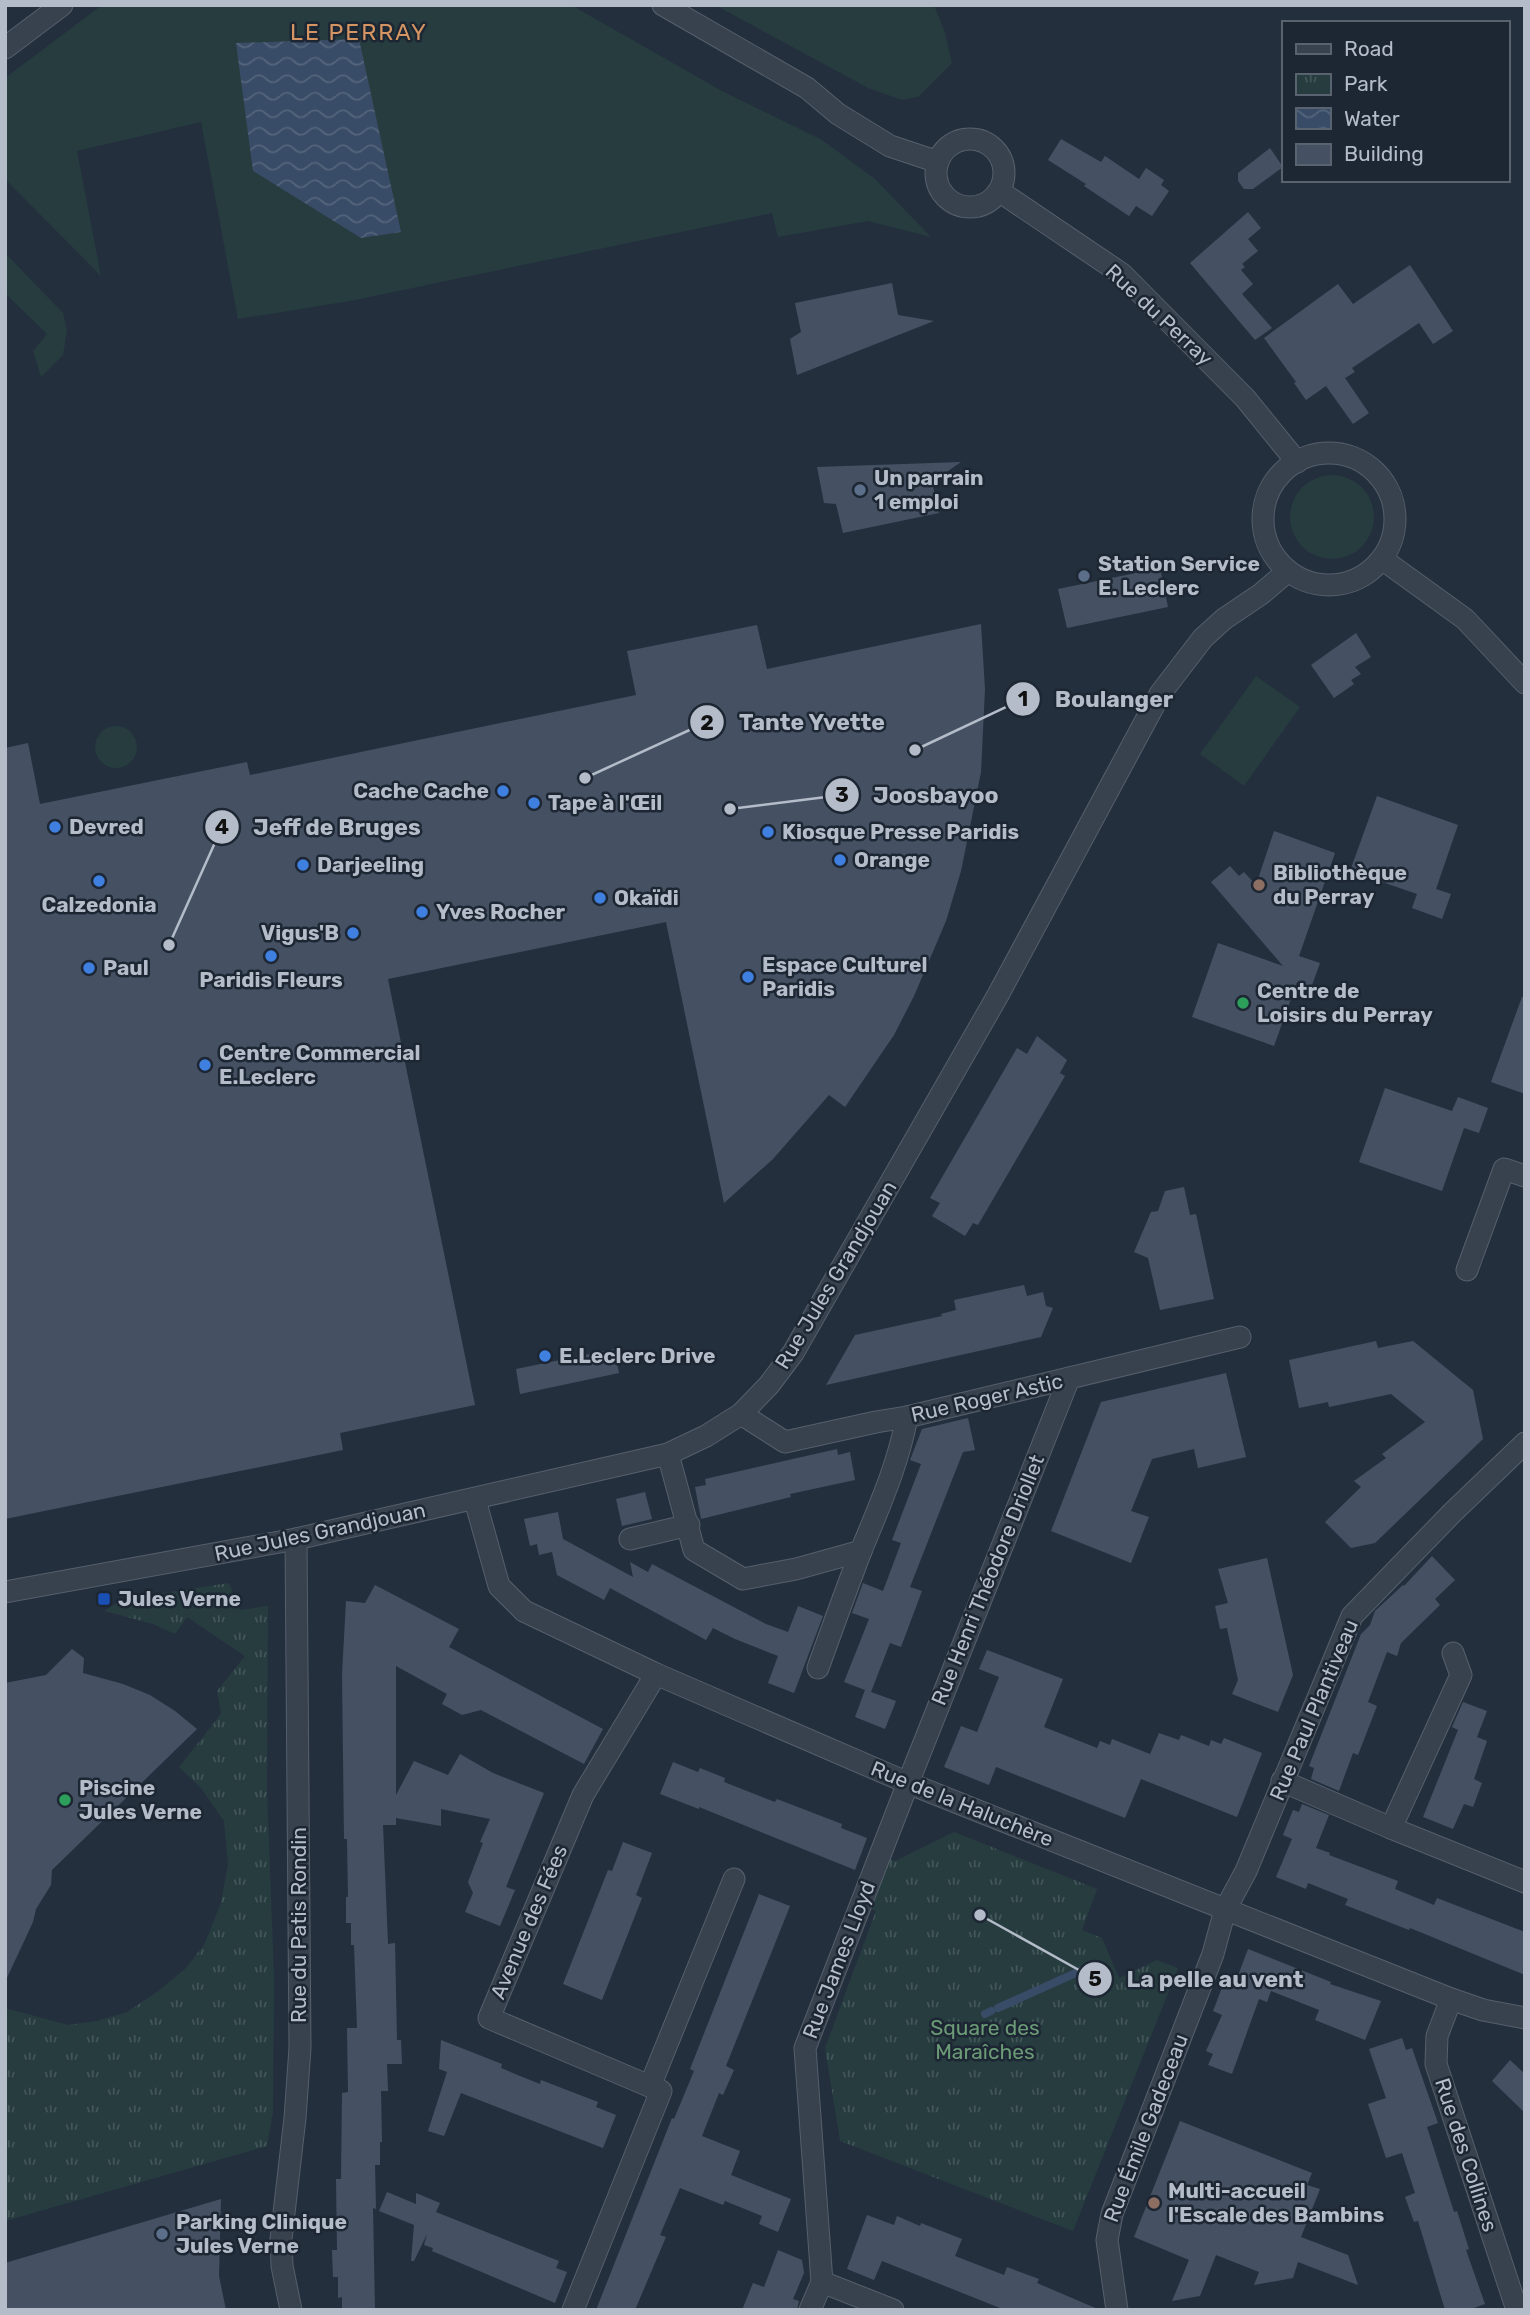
<svg xmlns="http://www.w3.org/2000/svg" width="1530" height="2315" font-family="Rubik,sans-serif">
  <defs>
    <pattern id="park-tufts" width="24" height="20" patternUnits="userSpaceOnUse" patternTransform="scale(1.75)"><rect width="24" height="20" fill="#263c3f"/><path d="M3 7l-1-3M5 7V3M7 7l1-3M15 17l-1-3M17 17v-4M19 17l1-3" fill="none" stroke="#435659"/></pattern>
    <pattern id="water-waves" width="16" height="10" patternUnits="userSpaceOnUse" patternTransform="scale(1.75)"><rect width="16" height="10" fill="#394c67"/><path d="M0 5q4-4 8 0t8 0" fill="none" stroke="#53647b"/></pattern>
  </defs>
  <rect width="100%" height="100%" fill="#242f3e"/>
  <g fill="#263c3f">
    <polygon points="102,5 571,5 722,91 822,140 875,179 931,237 868,221 778,237 772,213 350,301 238,319 201,122 77,151 101,276 5,179 5,78"/>
    <polygon points="715,5 934,5 945,33 952,63 918,97 902,100 868,88"/>
    <polygon points="5,253 63,313 67,330 63,355 41,377 33,351 47,334 5,293"/>
    <circle cx="1332" cy="517" r="42"/>
    <polygon points="1256,676 1300,707 1244,786 1200,754"/>
    <circle cx="116" cy="747" r="21"/>
  </g>
  <g fill="url(#park-tufts)">
    <polygon points="229,1583 240,1610 268,1606 267,1790 274,1978 273,2112 267,2146 5,2221 5,2008 68,2025 97,2021 127,2012 157,1992 185,1969 204,1945 221,1903 228,1864 224,1821 201,1788 179,1767 221,1714 217,1691 245,1656 187,1617 175,1634 153,1624 104,1611 124,1599"/>
    <polygon points="954,1832 1097,1889 1082,1930 1102,1938 1119,1978 1157,1960 1178,1968 1073,2231 840,2141 825,2048 876,1911 865,1906 884,1856 895,1861"/>
  </g>
  <polygon fill="url(#water-waves)" points="359,39 401,232 361,238 253,171 236,43"/>
  <g fill="none" stroke-linecap="round" stroke-linejoin="round">
    <g stroke="#394c67" stroke-width="8">
      <polyline points="998,2008 1089,1967"/>
      <polyline points="985,2014 991,2011"/>
    </g>
  </g>
  <g fill="#455162">
    <polygon points="1061,139 1101,162 1105,156 1139,179 1146,168 1164,180 1161,185 1169,191 1152,216 1136,206 1129,216 1084,186 1086,184 1048,160"/>
    <polygon points="1270,148 1283,167 1253,189 1244,189 1238,181 1238,173"/>
    <polygon points="1248,212 1261,228 1248,239 1258,251 1242,264 1245,267 1241,270 1253,284 1242,294 1272,328 1255,340 1190,263"/>
    <polygon points="1410,265 1453,331 1433,344 1419,323 1352,368 1355,372 1345,378 1369,413 1353,424 1326,386 1306,400 1294,383 1296,382 1264,338 1338,284 1353,304"/>
    <polygon points="892,283 898,315 934,321 797,375 790,339 801,332 795,303"/>
    <polygon points="961,462 932,482 939,513 843,533 836,504 824,503 817,467"/>
    <polygon points="1160,568 1168,607 1067,628 1058,589"/>
    <polygon points="981,624 985,689 981,772 961,871 946,921 914,996 894,1035 845,1107 829,1095 773,1159 724,1203 666,922 388,979 475,1405 340,1433 343,1450 5,1519 5,748 28,743 40,804 247,762 250,775 636,695 627,651 757,625 767,669"/>
    <polygon points="1356,633 1371,657 1355,667 1361,674 1351,680 1354,684 1334,698 1311,665"/>
    <polygon points="1377,796 1458,825 1436,889 1451,894 1442,919 1412,908 1417,894 1350,871"/>
    <polygon points="1274,831 1335,853 1299,956 1320,963 1311,988 1297,982 1274,1046 1192,1017 1218,943 1283,966 1211,882 1230,866 1239,876 1244,872 1256,885"/>
    <polygon points="1522,997 1525,997 1525,1094 1491,1082"/>
    <polygon points="1037,1036 1067,1060 1060,1073 1065,1076 978,1225 973,1223 965,1236 932,1216 940,1203 930,1198 1017,1048 1027,1054"/>
    <polygon points="1385,1088 1452,1111 1458,1097 1488,1108 1479,1133 1464,1128 1442,1191 1359,1162"/>
    <polygon points="1184,1187 1190,1215 1196,1214 1214,1299 1160,1310 1148,1258 1134,1252 1151,1212 1158,1211 1165,1191"/>
    <polygon points="1024,1285 1027,1296 1043,1292 1046,1306 1053,1308 1041,1337 826,1385 855,1335 942,1316 941,1314 956,1310 954,1300"/>
    <polygon points="1376,1341 1378,1348 1413,1341 1473,1390 1483,1439 1375,1543 1351,1548 1325,1522 1361,1487 1354,1481 1386,1458 1382,1454 1425,1422 1391,1394 1329,1407 1328,1402 1299,1408 1289,1360"/>
    <polygon points="614,1349 619,1373 520,1394 516,1369"/>
    <polygon points="1226,1373 1246,1457 1198,1468 1194,1449 1152,1459 1131,1511 1149,1517 1131,1563 1051,1531 1101,1402"/>
    <polygon points="968,1418 975,1450 963,1452 910,1587 922,1591 901,1647 890,1643 871,1692 896,1701 885,1729 855,1717 865,1690 844,1682 869,1619 852,1613 863,1583 883,1591 901,1543 892,1540 921,1464 910,1460 922,1429"/>
    <polygon points="837,1449 838,1455 850,1452 855,1480 790,1494 791,1497 701,1519 695,1487 706,1485 705,1479"/>
    <polygon points="645,1492 652,1519 622,1526 616,1499"/>
    <polygon points="558,1512 563,1539 633,1577 630,1562 648,1572 652,1564 766,1624 788,1632 798,1606 823,1616 794,1693 768,1683 778,1656 735,1639 713,1628 706,1640 610,1588 604,1600 557,1575 552,1552 539,1555 537,1544 530,1546 524,1519"/>
    <polygon points="1432,1556 1455,1580 1435,1599 1440,1605 1401,1643 1397,1656 1387,1652 1368,1702 1377,1706 1358,1755 1353,1753 1339,1791 1311,1779 1314,1768 1309,1766 1361,1634 1370,1625 1375,1611 1403,1585 1404,1586"/>
    <polygon points="1267,1558 1293,1675 1278,1712 1232,1694 1238,1680 1227,1628 1220,1629 1215,1606 1228,1603 1218,1569"/>
    <polygon points="375,1585 459,1629 449,1647 603,1729 584,1764 481,1710 462,1715 442,1704 447,1694 396,1666 396,1795 414,1761 448,1775 460,1754 493,1773 544,1793 506,1887 515,1890 500,1926 465,1912 473,1893 468,1882 483,1843 480,1842 490,1819 441,1809 441,1826 396,1818 396,1825 383,1825 388,1944 395,1943 397,2040 401,2040 402,2064 387,2064 388,2091 381,2091 382,2142 380,2142 380,2165 375,2165 376,2209 373,2208 375,2310 342,2310 342,2297 338,2298 338,2277 333,2277 332,2250 337,2250 336,2179 341,2179 342,2093 348,2092 347,2028 357,2028 354,1945 351,1945 351,1923 346,1923 346,1897 348,1897 347,1839 344,1839 342,1674 346,1601 365,1603"/>
    <polygon points="72,1649 84,1658 83,1673 123,1684 150,1695 175,1711 197,1729 52,1870 51,1885 36,1909 33,1922 5,1982 5,1683 46,1675"/>
    <polygon points="987,1650 1063,1679 1044,1727 1097,1748 1100,1741 1110,1745 1112,1739 1150,1754 1159,1733 1179,1740 1181,1735 1209,1746 1211,1740 1221,1744 1224,1738 1262,1753 1237,1817 1141,1779 1125,1818 996,1767 989,1785 944,1767 961,1726 977,1732 999,1677 979,1669"/>
    <polygon points="1463,1702 1487,1711 1477,1737 1487,1741 1474,1779 1482,1783 1473,1807 1464,1804 1453,1829 1423,1817 1458,1730 1452,1727"/>
    <polygon points="673,1762 698,1772 700,1768 725,1778 724,1782 775,1802 777,1799 842,1824 841,1828 867,1838 855,1870 699,1807 699,1809 660,1794"/>
    <polygon points="1302,1804 1329,1815 1316,1848 1330,1853 1329,1855 1398,1881 1395,1889 1434,1905 1437,1898 1525,1932 1525,1975 1410,1928 1409,1930 1345,1905 1348,1899 1308,1883 1306,1889 1276,1877 1292,1839 1283,1835 1293,1810 1299,1812"/>
    <polygon points="623,1842 652,1853 636,1895 642,1898 602,2000 563,1984 608,1870 612,1871"/>
    <polygon points="759,1894 790,1906 726,2066 734,2070 723,2095 719,2093 702,2136 740,2151 731,2175 791,2199 778,2232 759,2224 762,2216 725,2201 723,2205 680,2188 660,2235 666,2237 635,2310 596,2310 672,2118 674,2119 694,2071 690,2069"/>
    <polygon points="1248,1949 1331,1982 1330,1984 1381,2001 1365,2040 1315,2020 1319,2010 1271,1991 1267,2002 1259,1999 1232,2074 1208,2065 1213,2054 1206,2051 1222,2015 1213,2011 1223,1985 1233,1989"/>
    <polygon points="1402,2038 1406,2050 1412,2048 1438,2123 1427,2127 1454,2212 1457,2211 1469,2249 1466,2250 1485,2304 1468,2310 1445,2310 1418,2221 1414,2222 1405,2197 1415,2193 1402,2153 1386,2158 1368,2104 1386,2098 1369,2049"/>
    <polygon points="441,2040 502,2064 501,2068 520,2076 540,2084 541,2080 598,2102 596,2107 616,2115 603,2148 461,2093 444,2136 428,2131 447,2072 439,2069"/>
    <polygon points="1510,2060 1525,2074 1525,2113 1492,2081"/>
    <polygon points="1180,2121 1312,2173 1307,2185 1320,2189 1301,2237 1348,2255 1358,2285 1298,2262 1293,2278 1254,2285 1259,2272 1216,2255 1200,2296 1172,2301 1189,2260 1134,2237"/>
    <polygon points="387,2192 416,2204 416,2193 440,2203 436,2212 559,2261 556,2268 567,2272 555,2303 432,2251 433,2248 424,2245 427,2234 414,2261 411,2261 414,2225 379,2211"/>
    <polygon points="221,2199 219,2276 226,2310 5,2310 5,2263"/>
    <polygon points="867,2215 894,2225 897,2216 920,2226 921,2223 962,2239 955,2256 1004,2275 1007,2267 1039,2279 1037,2283 1100,2310 1005,2310 882,2261 874,2280 847,2269"/>
    <polygon points="778,2250 802,2260 804,2273 793,2299 799,2301 797,2310 742,2310 753,2283 764,2287"/>
  </g>
  <g fill="none" stroke-linecap="round" stroke-linejoin="round">
    <defs>
      <g id="minor">
        <polyline points="663,5 807,88 838,114 890,146 938,162"/>
        <polyline points="5,48 62,5"/>
        <circle cx="970" cy="173" r="34"/>
        <polyline points="999,191 1122,274 1245,398 1297,462"/>
        <circle cx="1329" cy="519" r="66"/>
        <polyline points="1382,559 1465,619 1525,683"/>
        <polyline points="1467,1270 1504,1169 1525,1176"/>
        <polyline points="741,1414 785,1442 876,1422 907,1417 1240,1337"/>
        <polyline points="668,1454 694,1550 743,1579 796,1569 861,1551"/>
        <polyline points="475,1500 499,1586 524,1611 656,1674 908,1783 1451,1999 1483,2010 1525,2018"/>
        <polyline points="630,1539 689,1525"/>
        <polyline points="5,1592 296,1539 668,1454 706,1436 741,1414 769,1385 793,1353 998,995 1160,694 1203,638 1224,619 1261,594 1288,571"/>
        <path d="M818,1668C832,1629 846,1590 861,1551C879,1507 898,1465 907,1417"/>
        <polyline points="1282,1781 1391,1828 1525,1882"/>
        <polyline points="1391,1828 1461,1675 1453,1653"/>
        <polyline points="1451,1999 1437,2036 1436,2064 1517,2310"/>
        <polyline points="650,2086 734,1879"/>
        <polyline points="822,2282 893,2310"/>
        <polyline points="291,2310 282,2266 281,2239 295,2118 300,2048 296,1539"/>
        <polyline points="573,2310 661,2091 489,2018 583,1795 656,1674"/>
        <polyline points="810,2310 822,2282 805,2048 908,1783 1069,1378"/>
        <polyline points="1117,2310 1107,2240 1112,2214 1213,1954 1225,1910 1246,1871 1352,1616 1453,1512 1525,1443"/>
      </g>
    </defs>
    <use href="#minor" stroke="#565f6c" stroke-width="23"/>
    <use href="#minor" stroke="#38414e" stroke-width="21"/>
  </g>
  <g fill="#5c6f8a" stroke="#1d2633" stroke-width="2.5">
    <circle cx="860" cy="490" r="7"/>
    <circle cx="1084" cy="576" r="7"/>
    <circle cx="162" cy="2234" r="7"/>
  </g>
  <g fill="#3f7fe0" stroke="#1d2633" stroke-width="2.5">
    <circle cx="503" cy="791" r="7"/>
    <circle cx="534" cy="803" r="7"/>
    <circle cx="55" cy="827" r="7"/>
    <circle cx="768" cy="832" r="7"/>
    <circle cx="840" cy="860" r="7"/>
    <circle cx="303" cy="865" r="7"/>
    <circle cx="99" cy="881" r="7"/>
    <circle cx="600" cy="898" r="7"/>
    <circle cx="422" cy="912" r="7"/>
    <circle cx="353" cy="933" r="7"/>
    <circle cx="271" cy="956" r="7"/>
    <circle cx="89" cy="968" r="7"/>
    <circle cx="748" cy="977" r="7"/>
    <circle cx="205" cy="1065" r="7"/>
    <circle cx="545" cy="1356" r="7"/>
  </g>
  <g fill="#8d6e63" stroke="#1d2633" stroke-width="2.5">
    <circle cx="1259" cy="885" r="7"/>
    <circle cx="1154" cy="2203" r="7"/>
  </g>
  <g fill="#2e9e5b" stroke="#1d2633" stroke-width="2.5">
    <circle cx="1243" cy="1003" r="7"/>
    <circle cx="65" cy="1800" r="7"/>
  </g>
  <rect fill="#1a4fb4" stroke="#1d2633" stroke-width="2.5" x="97" y="1592" width="14" height="14" rx="3.5"/>
  <g text-anchor="middle" stroke-width="5" stroke-linejoin="round" paint-order="stroke">
    <g font-size="21" fill="#b4bcc9" stroke="#1d2633">
      <text transform="translate(1159 315) rotate(43)" y="7">Rue du Perray</text>
      <text transform="translate(836 1275) rotate(-59)" y="7">Rue Jules Grandjouan</text>
      <text transform="translate(987 1398) rotate(-13)" y="7">Rue Roger Astic</text>
      <text transform="translate(320 1532) rotate(-12)" y="7">Rue Jules Grandjouan</text>
      <text transform="translate(988 1580) rotate(-68)" y="7">Rue Henri Théodore Driollet</text>
      <text transform="translate(1314 1710) rotate(-67)" y="7">Rue Paul Plantiveau</text>
      <text transform="translate(962 1804) rotate(22)" y="7">Rue de la Haluchère</text>
      <text transform="translate(529 1922) rotate(-67)" y="7">Avenue des Fées</text>
      <text transform="translate(299 1925) rotate(-90)" y="7">Rue du Patis Rondin</text>
      <text transform="translate(839 1960) rotate(-69)" y="7">Rue James Lloyd</text>
      <text transform="translate(1146 2128) rotate(-69)" y="7">Rue Émile Gadeceau</text>
      <text transform="translate(1466 2155) rotate(72)" y="7">Rue des Collines</text>
    </g>
    <g font-size="21" font-weight="bold" fill="#b4bcc9" stroke="#1d2633" text-anchor="start">
      <text x="874" y="485">Un parrain<tspan x="874" dy="24">1 emploi</tspan></text>
      <text x="1098" y="571">Station Service<tspan x="1098" dy="24">E. Leclerc</tspan></text>
      <text x="489" y="798" text-anchor="end">Cache Cache</text>
      <text x="548" y="810">Tape à l'Œil</text>
      <text x="69" y="834">Devred</text>
      <text x="782" y="839">Kiosque Presse Paridis</text>
      <text x="854" y="867">Orange</text>
      <text x="317" y="872">Darjeeling</text>
      <text x="1273" y="880">Bibliothèque<tspan x="1273" dy="24">du Perray</tspan></text>
      <text x="614" y="905">Okaïdi</text>
      <text x="99" y="912" text-anchor="middle">Calzedonia</text>
      <text x="436" y="919">Yves Rocher</text>
      <text x="339" y="940" text-anchor="end">Vigus'B</text>
      <text x="762" y="972">Espace Culturel<tspan x="762" dy="24">Paridis</tspan></text>
      <text x="103" y="975">Paul</text>
      <text x="271" y="987" text-anchor="middle">Paridis Fleurs</text>
      <text x="1257" y="998">Centre de<tspan x="1257" dy="24">Loisirs du Perray</tspan></text>
      <text x="219" y="1060">Centre Commercial<tspan x="219" dy="24">E.Leclerc</tspan></text>
      <text x="559" y="1363">E.Leclerc Drive</text>
      <text x="118" y="1606">Jules Verne</text>
      <text x="79" y="1795">Piscine<tspan x="79" dy="24">Jules Verne</tspan></text>
      <text x="1168" y="2198">Multi-accueil<tspan x="1168" dy="24">l'Escale des Bambins</tspan></text>
      <text x="176" y="2229">Parking Clinique<tspan x="176" dy="24">Jules Verne</tspan></text>
    </g>
    <g font-size="21" fill="#6b9a76" stroke="#1d2633">
      <text x="985" y="2035">Square des<tspan x="985" dy="24">Maraîches</tspan></text>
    </g>
    <g font-size="23" letter-spacing="2" fill="#d59563" stroke="#1d2633">
      <text x="359" y="40">LE PERRAY</text>
    </g>
  </g>
  <path fill="none" stroke="#b4bcc9" stroke-width="2.5" d="M915 750L1023 699M585 778L707 722M730 809L842 795M169 945L222 827M980 1915L1095 1979"/>
  <g fill="#b4bcc9" stroke="#1d2633" stroke-width="2.5">
    <circle cx="915" cy="750" r="7"/>
    <circle cx="585" cy="778" r="7"/>
    <circle cx="730" cy="809" r="7"/>
    <circle cx="169" cy="945" r="7"/>
    <circle cx="980" cy="1915" r="7"/>
    <circle cx="1023" cy="699" r="18"/>
    <circle cx="707" cy="722" r="18"/>
    <circle cx="842" cy="795" r="18"/>
    <circle cx="222" cy="827" r="18"/>
    <circle cx="1095" cy="1979" r="18"/>
  </g>
  <g font-size="21" text-anchor="middle" font-weight="bold" fill="#111">
    <text x="1023" y="706">1</text>
    <text x="707" y="730">2</text>
    <text x="842" y="802">3</text>
    <text x="222" y="834">4</text>
    <text x="1095" y="1986">5</text>
  </g>
  <g font-size="23" text-anchor="middle" font-weight="bold" fill="#b4bcc9" stroke="#1d2633" stroke-width="5" stroke-linejoin="round" paint-order="stroke">
    <text x="1114" y="707">Boulanger</text>
    <text x="812" y="730">Tante Yvette</text>
    <text x="936" y="803">Joosbayoo</text>
    <text x="337" y="835">Jeff de Bruges</text>
    <text x="1215" y="1987">La pelle au vent</text>
  </g>
  <rect width="1530" height="2315" fill="none" stroke="#b4bcc9" stroke-width="14"/>
  <rect x="1282" y="21" width="228" height="161" fill="#1d2633" stroke="#59626f" stroke-width="2"/>
  <rect x="1296" y="44" width="35" height="10" fill="#38414e" stroke="#59626f" stroke-width="2"/>
  <text x="1344" y="56" font-size="21" fill="#b4bcc9">Road</text>
  <rect x="1296" y="74" width="35" height="21" fill="url(#park-tufts)" stroke="#59626f" stroke-width="2"/>
  <text x="1344" y="91" font-size="21" fill="#b4bcc9">Park</text>
  <rect x="1296" y="108" width="35" height="21" fill="url(#water-waves)" stroke="#59626f" stroke-width="2"/>
  <text x="1344" y="126" font-size="21" fill="#b4bcc9">Water</text>
  <rect x="1296" y="144" width="35" height="21" fill="#455162" stroke="#59626f" stroke-width="2"/>
  <text x="1344" y="161" font-size="21" fill="#b4bcc9">Building</text>
</svg>
